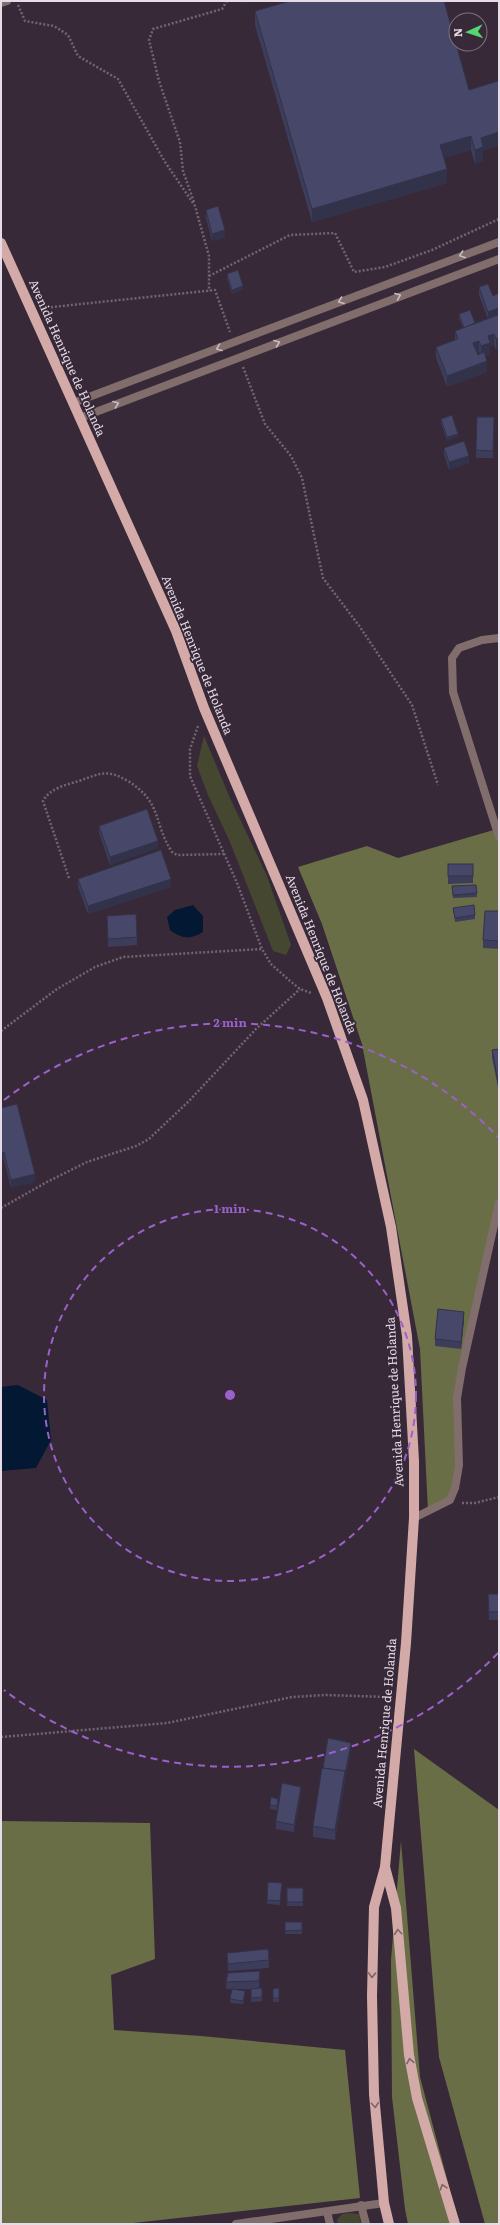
<svg xmlns="http://www.w3.org/2000/svg" width="500" height="2225" font-family="Literata,serif">
  <rect width="100%" height="100%" fill="#382939"/>
  <g fill="#454730">
    <polygon points="204,736 230,798 267,876 291,945 286,955 273,951 230,842 208,795 197,766"/>
    <polygon points="350,2213 359,2214 361,2224 338,2224 337,2220 342,2214"/>
  </g>
  <g fill="#6a6e46">
    <polygon points="497,829 499,838 499,1203 462,1368 458,1446 450,1500 428,1511 420,1349 362,1044 322,924 298,867 367,846 398,858"/>
    <polygon points="414,1749 499,1810 499,2224 485,2224 439,2057"/>
    <polygon points="1,1821 150,1823 155,1959 111,1975 114,2030 201,2036 345,2050 360,2198 124,2224 1,2224"/>
    <polygon points="401,1841 420,2077 459,2224 408,2224 405,2209 392,2097 391,1960"/>
  </g>
  <g fill="#031832">
    <path d="M193,905L203,916V932C190,940 182,939 170,930L167,917L175,910Z"/>
    <polygon points="18,1385 47,1400 51,1440 36,1468 1,1471 1,1387"/>
  </g>
  <g fill="none" stroke-linecap="round" stroke-linejoin="round">
    <g stroke="#726573" stroke-width="2.5" stroke-dasharray="2 2" stroke-linecap="butt">
      <polyline points="18,5 25,21 54,26 68,35 78,56 118,79 165,162 195,206 209,256 209,291"/>
      <polyline points="194,202 183,171 180,142 159,81 149,40 153,29 222,9 227,1"/>
      <polyline points="209,276 290,235 335,233 354,272 385,267 432,250 499,219"/>
      <polyline points="43,308 215,290 230,332"/>
      <polyline points="243,367 265,424 291,456 302,478 323,578 360,627 412,705 438,785"/>
      <polyline points="198,726 190,749 190,776 237,883 262,949 271,964 290,981 300,989 311,993"/>
      <path d="M69,878L43,801C50,788 66,785 79,781C101,773 107,769 128,781C163,803 153,823 172,852L177,855L224,854"/>
      <polyline points="1,1031 57,989 95,967 123,957 262,949"/>
      <polyline points="1,1208 47,1182 87,1162 136,1146 149,1139 189,1101 256,1029 300,989"/>
      <polyline points="462,1503 475,1503 499,1497"/>
      <polyline points="1,1737 167,1723 292,1697 325,1695 389,1697"/>
    </g>
    <g stroke="#816d6c" stroke-width="8">
      <polyline points="1,3 7,1"/>
      <polyline points="73,403 499,242"/>
      <polyline points="80,418 499,259"/>
      <polyline points="499,638 482,640 459,648 452,658 453,692 499,837"/>
      <polyline points="414,1518 450,1500 455,1488 459,1465 457,1398 462,1368 499,1203"/>
      <polyline points="361,2205 366,2224"/>
      <polyline points="327,2212 330,2224"/>
      <polyline points="236,2224 384,2203"/>
    </g>
    <g stroke="#d4aaa9" stroke-width="10">
      <polyline points="1,243 176,631 204,708 327,998 363,1100 391,1227 407,1336 414,1461 414,1518 406,1643 385,1867 374,1907 372,1996 374,2094 384,2203 389,2224"/>
      <polyline points="385,1867 396,1908 409,2055 417,2098 455,2224"/>
    </g>
  </g>
  <g fill="#3d3d5b" fill-rule="evenodd">
    <polygon points="444,1 483,151 483,161 475,164 471,150 443,158 447,183 312,222 255,25 255,11"/>
    <polygon points="206,210 225,238 212,241 206,218"/>
    <polygon points="227,274 243,290 232,294 227,278"/>
    <path d="M479,287L493,296L499,293V315L498,316L499,318V349L496,350L494,345L490,346V354L485,356L487,372L447,387L436,358V347L455,340V331L463,328L459,318V314L475,323L488,319L479,295ZM477,352H479L480,354L478,355Z"/>
    <polygon points="494,417 493,458 476,458 476,450"/>
    <polygon points="441,419 458,437 447,441 441,423"/>
    <polygon points="444,448 469,463 449,470 444,455"/>
    <polygon points="99,826 158,848 110,865 99,833"/>
    <polygon points="448,864 473,864 473,883 448,884"/>
    <polygon points="78,879 171,887 88,914 78,887"/>
    <polygon points="476,885 477,897 453,898 452,886"/>
    <polygon points="453,908 475,915 475,919 455,922"/>
    <polygon points="499,911 499,949 483,948 483,940"/>
    <polygon points="107,916 137,937 137,945 108,947"/>
    <polygon points="499,1049 499,1088 498,1088 492,1057 492,1050"/>
    <polygon points="1,1108 35,1182 11,1188 4,1160"/>
    <polygon points="464,1319 461,1349 435,1346 435,1339"/>
    <polygon points="488,1594 499,1594 499,1620 489,1620"/>
    <polygon points="351,1750 345,1781 335,1840 313,1837 313,1826"/>
    <polygon points="301,1794 294,1832 276,1829 276,1821"/>
    <polygon points="278,1803 277,1810 270,1809 270,1805"/>
    <polygon points="282,1883 280,1905 267,1904 267,1900"/>
    <rect x="287" y="1888" width="16" height="18"/>
    <rect x="285" y="1922" width="17" height="12"/>
    <polygon points="227,1953 269,1960 269,1968 228,1971"/>
    <polygon points="260,1979 259,1988 262,1988 262,2001 251,2002 251,1989 233,1989 245,1995 243,2004 230,2003 232,1989 226,1989 226,1982"/>
    <polygon points="279,1988 279,2002 273,2002 273,1989"/>
  </g>
  <g fill="#32324a">
    <polygon points="244,1 252,1 244,4"/>
    <polygon points="499,132 499,146 483,151 483,161 475,164 475,150 481,138"/>
    <polygon points="471,136 471,150 440,159 440,145"/>
    <polygon points="447,169 447,183 312,222 312,209"/>
    <polygon points="225,230 225,238 212,241 212,234"/>
    <polygon points="243,286 243,290 232,294 232,290"/>
    <polygon points="499,308 499,315 488,319 488,312"/>
    <polygon points="494,334 494,345 490,346 490,354 481,357 481,346 488,336"/>
    <polygon points="499,338 499,349 496,350 496,339"/>
    <polygon points="479,341 479,352 473,354 473,343"/>
    <polygon points="487,361 487,372 447,387 447,376"/>
    <polygon points="458,434 458,437 447,441 447,437"/>
    <polygon points="469,456 469,463 449,470 449,462"/>
    <polygon points="158,841 158,848 110,865 110,857"/>
    <polygon points="171,879 171,887 88,914 88,906"/>
    <polygon points="4,1152 4,1160 1,1161 1,1153"/>
    <polygon points="35,1174 35,1182 11,1188 11,1180"/>
    <polygon points="464,1312 464,1319 461,1349 461,1342"/>
    <polygon points="351,1743 351,1750 345,1781 345,1774"/>
    <polygon points="345,1771 345,1782 335,1840 335,1830"/>
    <polygon points="301,1787 301,1794 294,1832 294,1825"/>
    <polygon points="260,1971 260,1979 259,1989 259,1981"/>
  </g>
  <g fill="#47476a" stroke="#32324a">
    <polygon points="290,1 444,1 469,90 498,81 499,84 499,132 481,138 483,147 475,150 471,136 440,145 447,169 312,209 255,11"/>
    <polygon points="218,206 225,230 212,234 206,210"/>
    <polygon points="238,270 243,286 232,290 227,274"/>
    <polygon points="488,284 493,296 499,293 499,308 488,312 479,287"/>
    <polygon points="470,310 475,323 464,328 459,314"/>
    <polygon points="498,315 499,318 499,338 496,339 494,334 488,336 490,343 481,346 479,341 473,343 478,355 484,352 487,361 447,376 436,347 458,339 455,331"/>
    <polygon points="452,415 458,434 447,437 441,419"/>
    <polygon points="477,417 494,417 493,451 476,450"/>
    <polygon points="464,441 469,456 449,462 444,448"/>
    <polygon points="147,809 158,841 110,857 99,826"/>
    <polygon points="161,850 171,879 88,906 78,879"/>
    <rect x="448" y="864" width="25" height="12"/>
    <polygon points="476,885 477,893 453,895 452,886"/>
    <polygon points="474,905 475,915 455,918 453,908"/>
    <polygon points="485,911 499,911 499,941 483,940"/>
    <polygon points="136,914 137,937 108,939 107,916"/>
    <polygon points="499,1049 499,1080 498,1081 492,1050"/>
    <polygon points="17,1104 35,1174 11,1180 4,1152 1,1153 1,1108"/>
    <polygon points="438,1309 464,1312 461,1342 435,1339"/>
    <polygon points="488,1594 499,1594 499,1612 489,1612"/>
    <polygon points="328,1738 351,1743 345,1774 345,1771 323,1768"/>
    <polygon points="322,1768 345,1771 335,1830 313,1826"/>
    <polygon points="282,1783 301,1787 294,1825 276,1821"/>
    <polygon points="271,1797 278,1799 277,1806 270,1805"/>
    <polygon points="268,1882 282,1883 280,1901 267,1900"/>
    <rect x="287" y="1888" width="16" height="14"/>
    <polygon points="285,1922 302,1922 302,1930 285,1931"/>
    <polygon points="268,1949 269,1960 228,1964 227,1953"/>
    <polygon points="260,1971 259,1981 226,1982 228,1973"/>
    <polygon points="262,1988 262,1997 251,1998 251,1989"/>
    <polygon points="279,1988 279,1998 273,1998 273,1989"/>
    <polygon points="232,1989 245,1991 243,2001 230,1999"/>
  </g>
  <defs><path id="oneway-chevron" d="M-2-3.5L2.5 0L-2 3.5" fill="none" stroke-width="1.6" stroke-linecap="round" stroke-linejoin="round"/></defs>
  <g stroke="#c8bbc2">
    <use href="#oneway-chevron" transform="translate(462 255) rotate(160)"/>
    <use href="#oneway-chevron" transform="translate(398 296) rotate(-21)"/>
    <use href="#oneway-chevron" transform="translate(341 301) rotate(159)"/>
    <use href="#oneway-chevron" transform="translate(277 343) rotate(-21)"/>
    <use href="#oneway-chevron" transform="translate(219 348) rotate(159)"/>
    <use href="#oneway-chevron" transform="translate(116 404) rotate(-21)"/>
  </g>
  <g stroke="#7e636b">
    <use href="#oneway-chevron" transform="translate(398 1932) rotate(-95)"/>
    <use href="#oneway-chevron" transform="translate(372 1975) rotate(92)"/>
    <use href="#oneway-chevron" transform="translate(410 2061) rotate(-101)"/>
    <use href="#oneway-chevron" transform="translate(375 2105) rotate(85)"/>
    <use href="#oneway-chevron" transform="translate(443 2187) rotate(-107)"/>
  </g>
  <g fill="none" stroke="#9b61cb" stroke-width="2" stroke-dasharray="7 5">
    <circle cx="230" cy="1395" r="186"/>
    <path d="M498 1653A372 372 0 0 1 4 1690M4 1100A372 372 0 0 1 498 1137"/>
  </g>
  <g text-anchor="middle" stroke-width="3.5" stroke-linejoin="round" paint-order="stroke">
    <g font-size="12" fill="#e6dce7" stroke="#382939">
      <text transform="translate(67 358) rotate(66)" y="4">Avenida Henrique de Holanda</text>
      <text transform="translate(197 655) rotate(68)" y="4">Avenida Henrique de Holanda</text>
      <text transform="translate(321 954) rotate(68)" y="4">Avenida Henrique de Holanda</text>
      <text transform="translate(395 1402) rotate(-93)" y="4">Avenida Henrique de Holanda</text>
      <text transform="translate(385 1723) rotate(-85)" y="4">Avenida Henrique de Holanda</text>
    </g>
  </g>
  <circle cx="230" cy="1395" r="6" fill="#9b61cb" stroke="#382939" stroke-width="2"/>
  <g font-size="12" text-anchor="middle" font-weight="bold" fill="#9b61cb" stroke="#382939" stroke-width="3.5" stroke-linejoin="round" paint-order="stroke">
    <text x="230" y="1027">2 min</text>
    <text x="230" y="1213">1 min</text>
  </g>
  <rect width="500" height="2225" fill="none" stroke="#e6dce7" stroke-width="4"/>
  <g transform="translate(468 32) rotate(267)"><circle r="19" fill="#382939" stroke="#7e717f"/>
  <path d="M0-3L7 15L0 10L-7 15Z" fill="#55d671"/>
  <text y="-6" font-size="11" font-weight="bold" text-anchor="middle" fill="#e6dce7">N</text>
  </g>
</svg>
